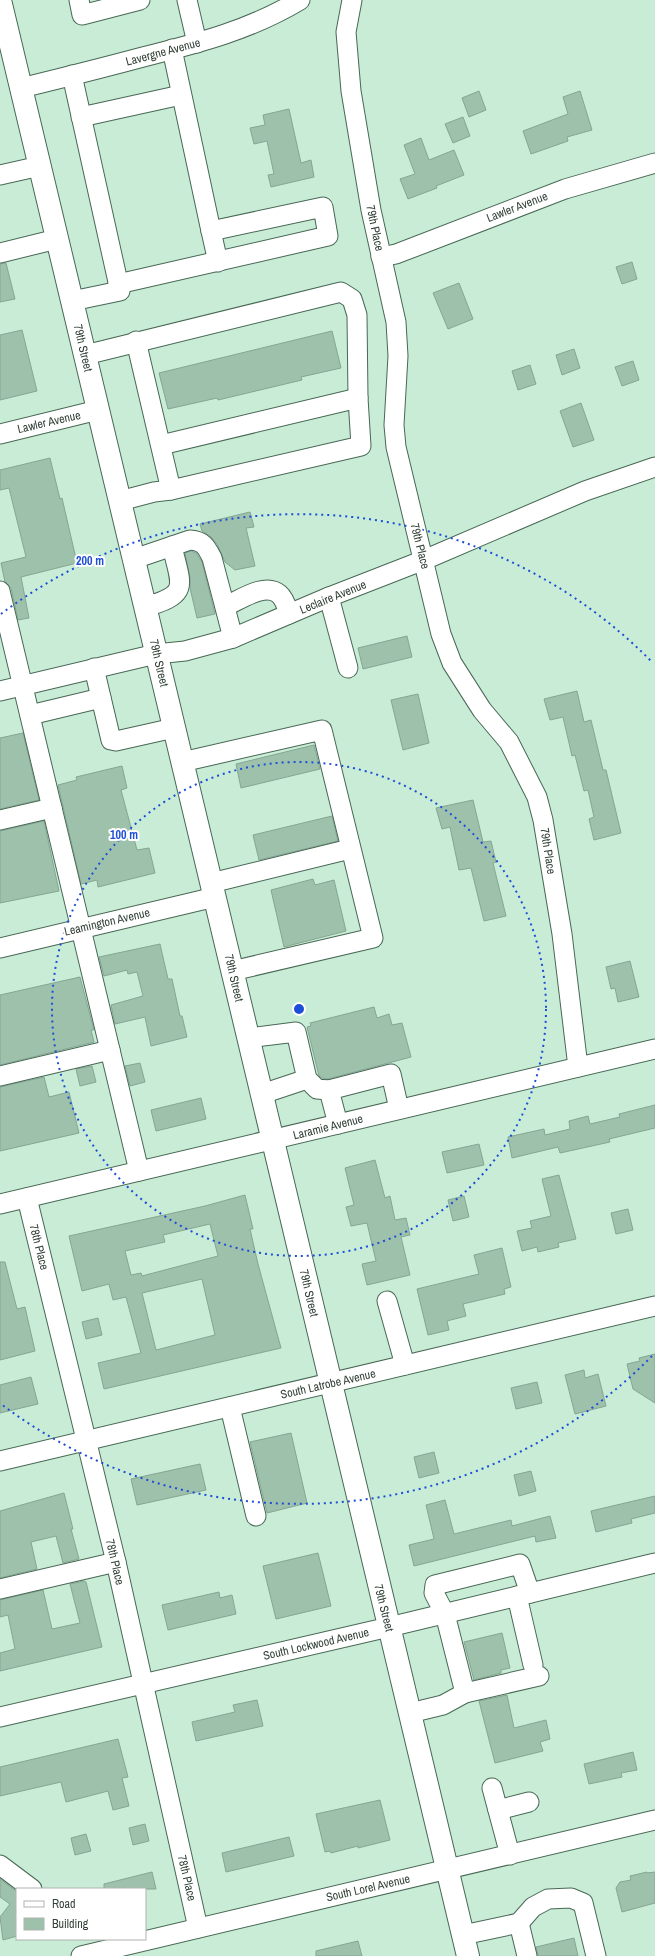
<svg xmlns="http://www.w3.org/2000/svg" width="655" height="1956" font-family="'Archivo Narrow',sans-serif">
  <rect width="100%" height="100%" fill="#c8ecd6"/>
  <g fill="#9ec1ac" stroke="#84a692" fill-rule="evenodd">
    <polygon points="479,91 486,110 469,117 462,98"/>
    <polygon points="580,91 592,130 567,137 568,141 531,154 523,131 568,114 563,97"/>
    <polygon points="289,109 301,163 311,160 314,177 271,187 268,175 274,174 267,141 254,144 250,128 265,125 263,115"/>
    <polygon points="463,117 470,136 453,143 445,124"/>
    <polygon points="421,138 429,160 454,150 464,175 436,186 437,188 408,199 400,179 415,174 404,145"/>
    <polygon points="632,262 637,279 622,284 616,267"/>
    <polygon points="6,263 15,299 0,302 0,264"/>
    <polygon points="459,283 473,319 448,329 433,293"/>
    <polygon points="22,330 37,391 0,400 0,335"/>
    <polygon points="332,331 341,368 301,377 302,380 218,400 217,398 168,409 159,373"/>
    <polygon points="574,349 580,368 562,375 556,355"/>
    <polygon points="633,361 639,380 622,386 615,367"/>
    <polygon points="530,365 536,384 518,390 512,371"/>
    <polygon points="581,403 594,440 573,447 560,411"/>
    <polygon points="50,458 60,499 62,498 77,563 21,577 29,618 18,620 11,588 5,582 1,563 26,557 9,488 0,490 0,470"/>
    <polygon points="250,512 254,527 246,528 255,566 235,570 225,562 217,544 210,536 202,531 200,524"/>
    <polygon points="191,551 196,553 202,562 215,614 197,618 190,588 190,578 185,553"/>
    <polygon points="407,636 412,657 363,669 358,648"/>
    <polygon points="577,691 584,722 591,720 603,770 606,770 621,833 594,840 589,819 594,817 588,790 584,791 575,755 572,756 563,717 550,720 544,699"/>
    <polygon points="418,694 429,743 403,750 391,700"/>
    <polygon points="23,733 39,800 0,809 0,738"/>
    <polygon points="314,745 320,769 241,788 236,764"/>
    <polygon points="122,766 127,788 121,790 137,850 149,848 155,873 98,887 97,880 81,884 58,785 77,780 76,777"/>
    <polygon points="473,800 483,842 491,841 496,862 493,863 506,916 484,921 471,868 459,870 450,827 442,829 436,808"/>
    <polygon points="332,816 338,841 259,860 253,835"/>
    <polygon points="44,821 59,891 0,903 0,831"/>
    <polygon points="313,879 315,885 334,880 346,931 284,947 271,890"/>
    <polygon points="160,944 168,979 172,979 180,1016 182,1016 187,1037 151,1046 145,1017 115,1024 111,1005 143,996 137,972 128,974 127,970 104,976 99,957"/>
    <polygon points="630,961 639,997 618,1002 615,988 611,989 606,967"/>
    <polygon points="80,977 94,1030 91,1030 94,1042 0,1065 0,995"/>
    <polygon points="374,1007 377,1018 389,1014 392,1025 402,1023 411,1057 328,1079 322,1078 319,1076 307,1027 311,1026 310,1023"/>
    <polygon points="140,1063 145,1082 130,1086 125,1066"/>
    <polygon points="92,1066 96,1082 80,1086 76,1069"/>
    <polygon points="44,1077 49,1097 69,1092 79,1133 0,1151 0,1087"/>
    <polygon points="201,1098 206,1119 156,1131 151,1110"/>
    <polygon points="655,1105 655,1128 609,1139 610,1142 560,1153 558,1147 512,1158 508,1137 544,1129 545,1135 570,1129 569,1121 588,1116 590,1124 620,1117 619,1114"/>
    <polygon points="479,1144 484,1165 447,1173 442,1152"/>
    <polygon points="375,1160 385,1198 390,1196 395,1220 406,1218 410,1235 401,1237 410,1275 367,1285 362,1264 376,1261 367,1223 351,1226 346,1207 354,1205 345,1168"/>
    <polygon points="559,1175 576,1239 558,1243 559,1247 538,1252 537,1247 522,1251 517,1231 532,1228 530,1221 551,1216 542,1179"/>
    <path d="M245,1195L253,1229H250L258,1264L281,1348L104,1389L98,1363L141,1353L126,1297L113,1300L109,1284L82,1291L69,1236L205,1206ZM210,1224L218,1256L142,1276L141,1273L131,1275L125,1251L165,1242L163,1235ZM202,1279L215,1335L156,1350L142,1293Z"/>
    <polygon points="464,1196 469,1217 453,1221 448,1200"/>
    <polygon points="628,1209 633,1230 616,1234 611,1213"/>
    <polygon points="502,1248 511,1287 504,1289 505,1294 463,1304 466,1316 447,1321 449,1330 428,1335 417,1289 479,1274 474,1255"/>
    <polygon points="0,1262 5,1262 17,1309 25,1307 35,1351 0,1360"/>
    <polygon points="98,1318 102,1335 86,1339 82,1322"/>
    <polygon points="655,1354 655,1403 633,1389 627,1364 640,1361 639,1358"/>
    <polygon points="584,1370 585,1378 598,1374 606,1406 575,1414 565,1375"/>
    <polygon points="31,1377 38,1404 0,1413 0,1385"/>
    <polygon points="537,1382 542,1403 516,1409 511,1388"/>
    <polygon points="291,1433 307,1503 267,1513 250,1442"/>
    <polygon points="434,1452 439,1473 419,1478 414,1457"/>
    <polygon points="200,1464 206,1490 137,1505 131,1479"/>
    <polygon points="531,1471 536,1491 519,1496 514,1475"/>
    <polygon points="64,1493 73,1529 71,1529 79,1559 63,1563 56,1536 31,1542 37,1569 0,1578 0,1511"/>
    <polygon points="655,1496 655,1513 631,1519 632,1523 596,1532 591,1511"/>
    <polygon points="445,1500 454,1534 511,1520 512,1526 550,1516 556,1538 536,1542 535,1536 414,1566 409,1545 434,1539 426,1505"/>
    <polygon points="318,1553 331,1606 276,1619 263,1566"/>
    <polygon points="84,1581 86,1582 102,1647 0,1671 0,1653 15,1649 8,1615 0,1617 0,1600 43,1590 52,1629 80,1623 70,1584"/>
    <polygon points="219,1592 220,1598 232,1595 236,1614 168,1630 162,1605"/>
    <polygon points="502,1633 510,1668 501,1670 501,1673 474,1680 464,1642"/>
    <polygon points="507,1695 514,1728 546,1720 550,1739 540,1742 543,1751 495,1763 479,1701"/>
    <polygon points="257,1700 263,1726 196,1741 192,1722 235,1712 233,1705"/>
    <polygon points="118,1739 128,1777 122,1778 129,1806 113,1810 108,1791 66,1802 61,1782 0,1796 0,1767"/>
    <polygon points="633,1752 637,1770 621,1773 622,1777 589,1784 584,1764"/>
    <polygon points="380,1800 390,1840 358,1848 358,1846 331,1853 330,1851 325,1852 316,1814"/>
    <polygon points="145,1824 149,1841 133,1845 129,1828"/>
    <polygon points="86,1834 91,1851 75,1855 71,1838"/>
    <polygon points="289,1837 294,1856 226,1872 222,1853"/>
    <polygon points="152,1872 156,1889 104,1889 104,1884"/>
    <polygon points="647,1872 647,1873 655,1872 655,1903 622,1912 616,1888 620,1882 631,1880 630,1876"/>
    <polygon points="0,1879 17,1892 17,1936 3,1940 0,1917 10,1904 0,1897"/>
    <polygon points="574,1938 578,1956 538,1956 536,1947"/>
    <polygon points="358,1941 362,1956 316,1956 316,1951"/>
  </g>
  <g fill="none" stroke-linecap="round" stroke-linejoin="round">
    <defs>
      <g id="minor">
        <polyline points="79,0 82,15 140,0"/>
        <polyline points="187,0 197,43"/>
        <polyline points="352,0 346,32 351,91 371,210 396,322 398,356 394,425 396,447 441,634 452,663 482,710 509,742 537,797 543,820 562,934 578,1067"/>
        <path d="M21,88C62,78 102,68 143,57C199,43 250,30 300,0"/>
        <polyline points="81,117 181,95"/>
        <polyline points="0,175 40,166"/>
        <polyline points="211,231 218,262"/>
        <polyline points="0,253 57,239"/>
        <polyline points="381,257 396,254 565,189 655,163"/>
        <polyline points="118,284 328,236 323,207 211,231 172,49"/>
        <polyline points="72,301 120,291 72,75"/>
        <polyline points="85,355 341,292 352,299 357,315 358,398"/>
        <polyline points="0,434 98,410"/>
        <polyline points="161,445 358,398 361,446 171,490"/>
        <polyline points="120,501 154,492 171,490 136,341"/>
        <path d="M134,559L190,540C203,541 206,546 212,558L233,638"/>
        <polyline points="0,591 139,1171"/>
        <polyline points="329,597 348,668"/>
        <path d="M226,606C240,600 265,582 279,594C285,599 287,608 289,614"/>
        <path d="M145,607C191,594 181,586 172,546"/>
        <polyline points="94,668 111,740 116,741 174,728"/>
        <polyline points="0,691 156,654 185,651 233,638 329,597 424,560 585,491 655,467"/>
        <polyline points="30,715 101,698"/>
        <polyline points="182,762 322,730 373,938 232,971"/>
        <polyline points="0,820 52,808"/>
        <polyline points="211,883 350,849"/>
        <polyline points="0,948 215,897"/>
        <polyline points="248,1038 296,1032 307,1079 317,1089 329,1090"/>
        <polyline points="0,1076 110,1050"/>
        <polyline points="262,1094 307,1079"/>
        <polyline points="338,1124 329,1090 391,1074 399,1109"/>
        <polyline points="27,1198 116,1562 198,1928"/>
        <polyline points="0,1204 655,1049"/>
        <polyline points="387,1301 405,1365"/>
        <polyline points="230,1407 256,1516"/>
        <polyline points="0,1461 655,1306"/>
        <polyline points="0,1589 116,1562"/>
        <polyline points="517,1596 533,1665"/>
        <polyline points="465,1693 445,1614 434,1593 435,1585 520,1564 530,1593"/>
        <polyline points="410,1713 443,1705 465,1693 539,1676"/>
        <polyline points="0,1717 389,1627 655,1563"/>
        <polyline points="492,1788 510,1855"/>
        <polyline points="498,1810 529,1802"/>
        <polyline points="0,1865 32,1889"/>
        <polyline points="519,1923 527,1956"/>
        <polyline points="463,1935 519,1923 533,1907 548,1899 571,1898 583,1903 596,1956"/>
        <polyline points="81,1956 655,1820"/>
      </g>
      <polyline id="major" points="0,0 468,1956"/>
    </defs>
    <use href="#minor" stroke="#486855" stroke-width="21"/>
    <use href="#major" stroke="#486855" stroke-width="24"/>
    <use href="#minor" stroke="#fff" stroke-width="19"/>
    <use href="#major" stroke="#fff" stroke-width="22"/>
  </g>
  <g fill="none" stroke="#1d4ed8" stroke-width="2" stroke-dasharray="2 4">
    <circle cx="299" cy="1009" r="247"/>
    <path d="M652 1356A495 495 0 0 1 1 1404M1 614A495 495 0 0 1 652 662"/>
  </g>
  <g text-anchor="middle" stroke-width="4" stroke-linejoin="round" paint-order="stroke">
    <g font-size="12" fill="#334138" stroke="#fff">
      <text transform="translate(163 52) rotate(-15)" y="4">Lavergne Avenue</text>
      <text transform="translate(517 207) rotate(-21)" y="4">Lawler Avenue</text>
      <text transform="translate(375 228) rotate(78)" y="4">79th Place</text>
      <text transform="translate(83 348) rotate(77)" y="4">79th Street</text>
      <text transform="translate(49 422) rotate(-13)" y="4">Lawler Avenue</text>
      <text transform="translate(420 546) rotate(76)" y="4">79th Place</text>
      <text transform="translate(333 597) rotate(-22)" y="4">Leclaire Avenue</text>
      <text transform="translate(159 663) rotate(77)" y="4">79th Street</text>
      <text transform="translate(548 851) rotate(81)" y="4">79th Place</text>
      <text transform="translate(107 922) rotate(-13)" y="4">Leamington Avenue</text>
      <text transform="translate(234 978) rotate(77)" y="4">79th Street</text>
      <text transform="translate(328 1127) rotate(-14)" y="4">Laramie Avenue</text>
      <text transform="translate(39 1247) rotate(76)" y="4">78th Place</text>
      <text transform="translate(309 1293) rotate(77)" y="4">79th Street</text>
      <text transform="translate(328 1384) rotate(-13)" y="4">South Latrobe Avenue</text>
      <text transform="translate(115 1562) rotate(77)" y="4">78th Place</text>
      <text transform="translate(384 1608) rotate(76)" y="4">79th Street</text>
      <text transform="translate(316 1644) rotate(-13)" y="4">South Lockwood Avenue</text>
      <text transform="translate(187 1878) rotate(77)" y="4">78th Place</text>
      <text transform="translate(368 1888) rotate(-13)" y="4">South Lorel Avenue</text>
    </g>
  </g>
  <circle cx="299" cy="1009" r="6" fill="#1d4ed8" stroke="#fff" stroke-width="2"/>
  <g font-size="12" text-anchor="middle" font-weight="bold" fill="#1d4ed8" stroke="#fff" stroke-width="4" stroke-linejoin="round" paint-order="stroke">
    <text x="90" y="565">200 m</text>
    <text x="124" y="839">100 m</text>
  </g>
  <rect x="16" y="1888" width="130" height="52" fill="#ffffff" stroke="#adb3af"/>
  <rect x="24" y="1901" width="20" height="6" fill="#ffffff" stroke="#adb3af"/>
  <text x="52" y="1908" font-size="12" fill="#334138">Road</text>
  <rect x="24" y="1918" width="20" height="12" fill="#9ec1ac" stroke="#adb3af"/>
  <text x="52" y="1928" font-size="12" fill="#334138">Building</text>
</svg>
